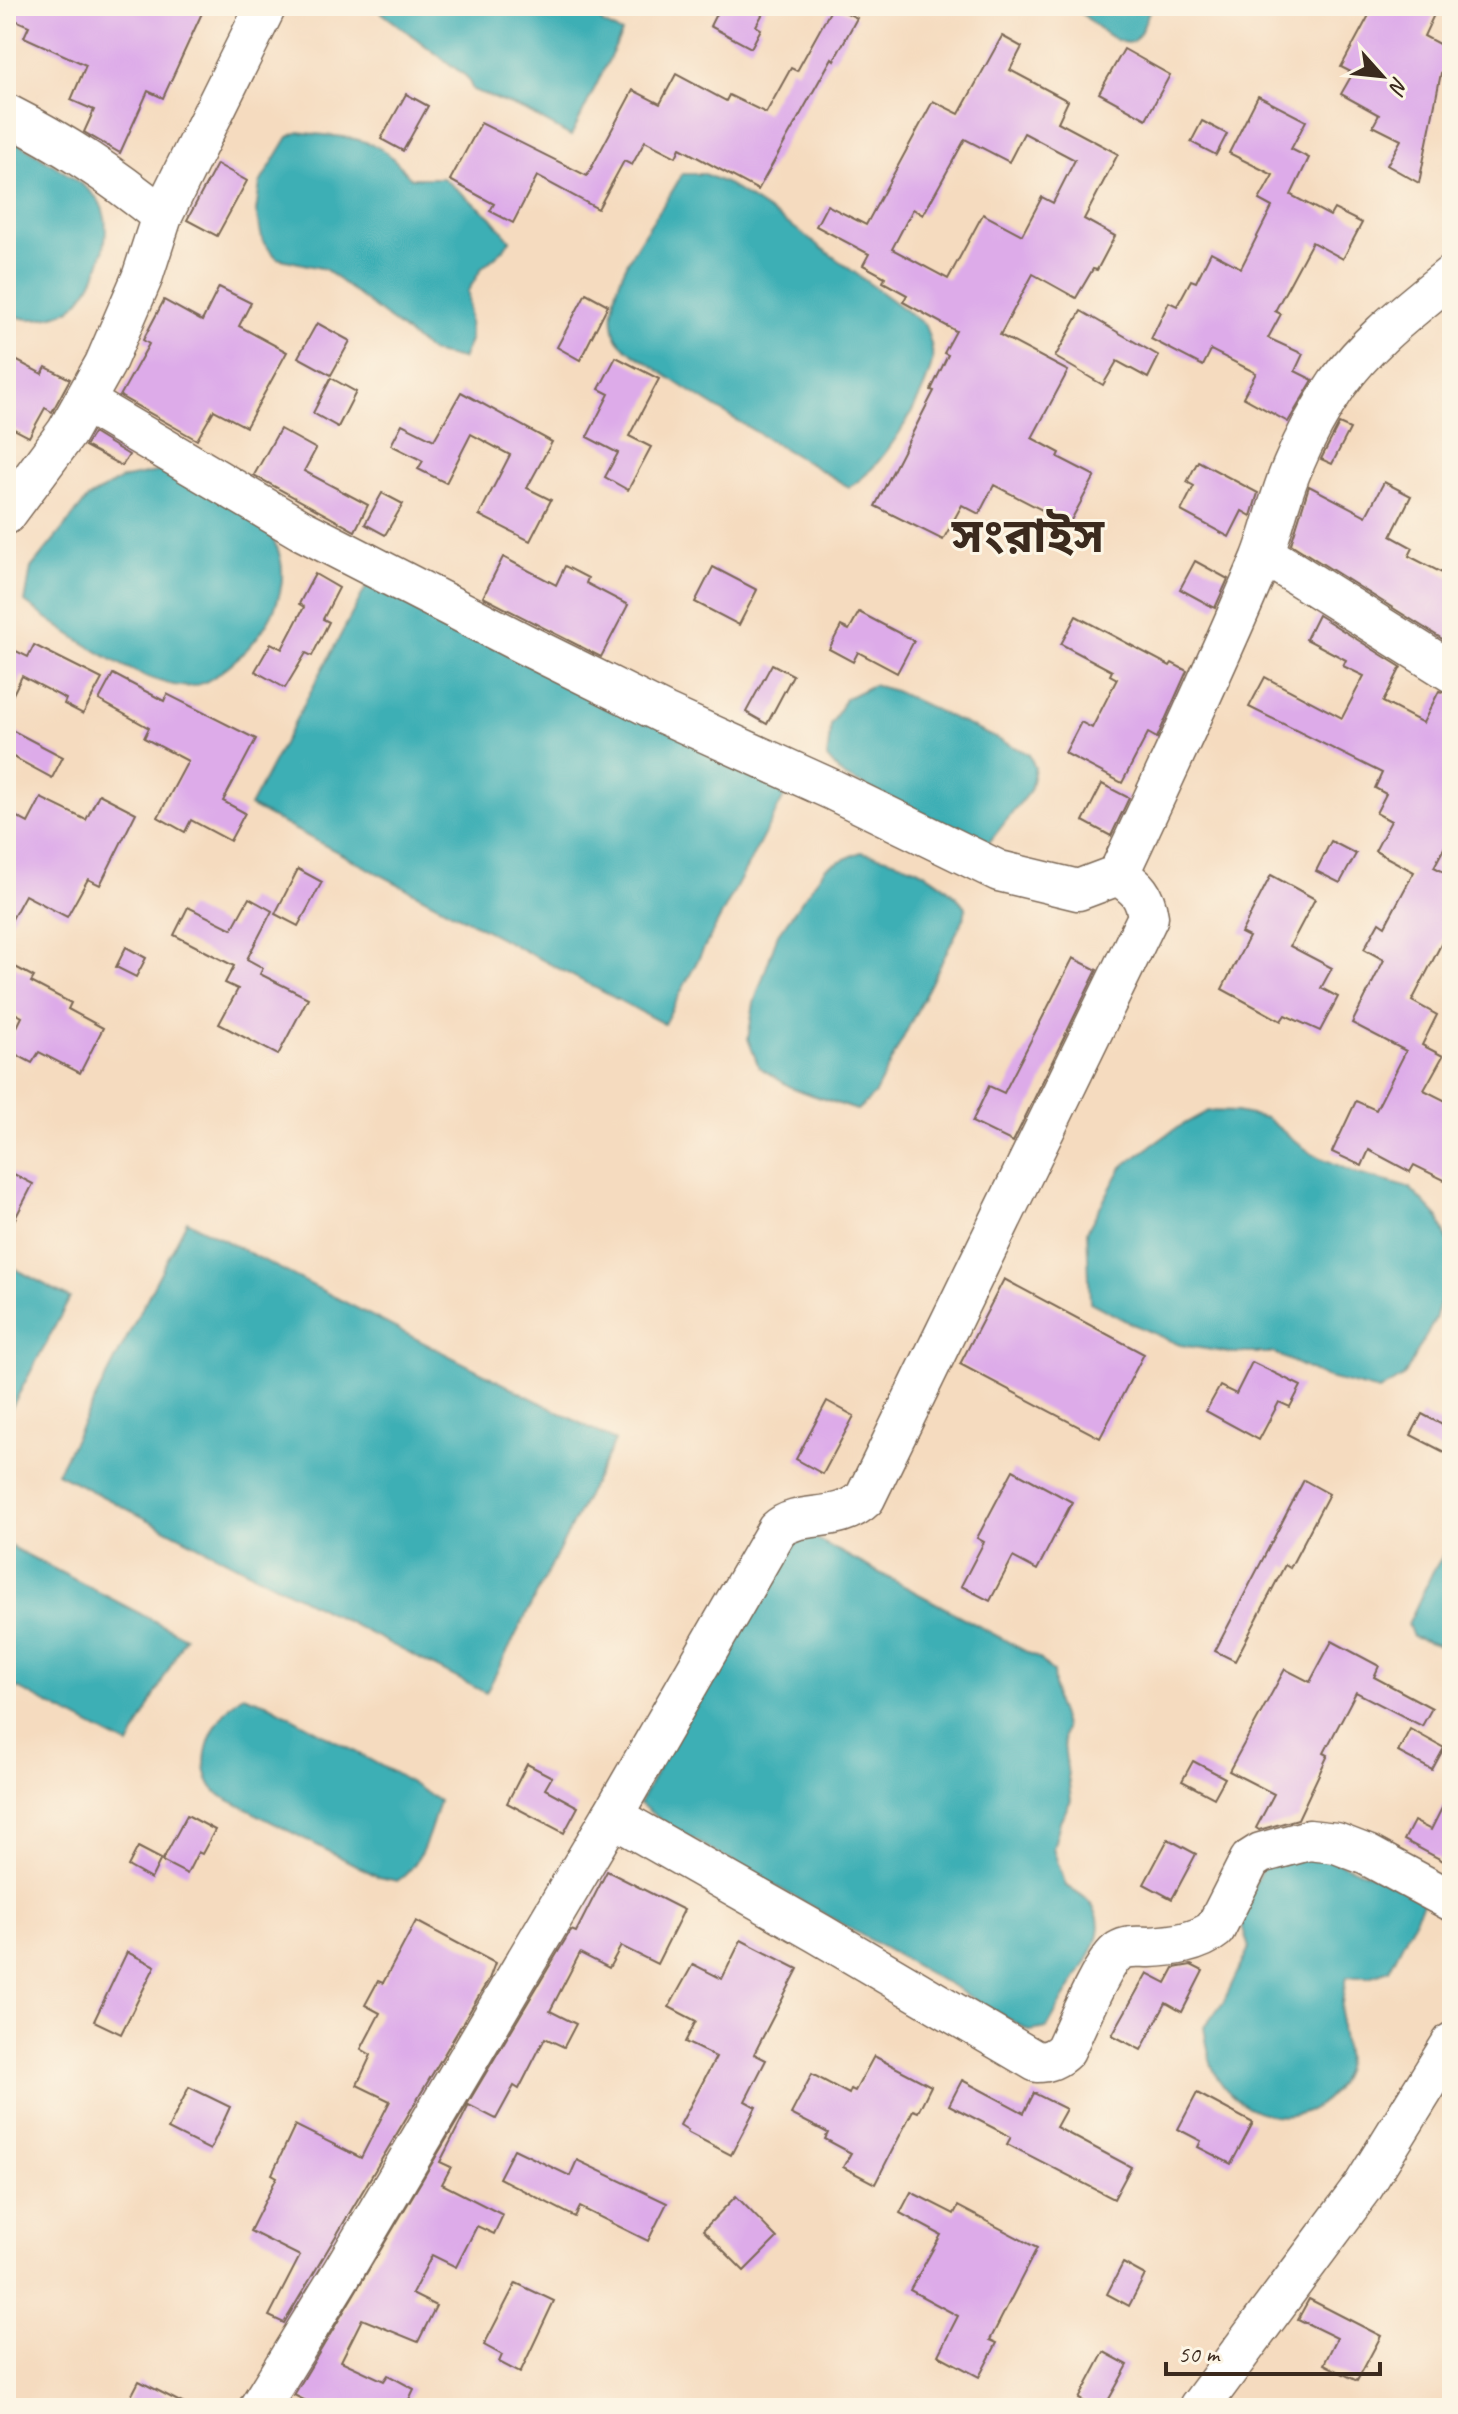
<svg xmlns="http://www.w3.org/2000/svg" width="1458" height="2414" font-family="Caveat,'Noto Sans Bengali',sans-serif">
  <rect width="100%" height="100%" fill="#fcf5e5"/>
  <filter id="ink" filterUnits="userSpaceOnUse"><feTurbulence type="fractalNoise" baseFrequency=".0125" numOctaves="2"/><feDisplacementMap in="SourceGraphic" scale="16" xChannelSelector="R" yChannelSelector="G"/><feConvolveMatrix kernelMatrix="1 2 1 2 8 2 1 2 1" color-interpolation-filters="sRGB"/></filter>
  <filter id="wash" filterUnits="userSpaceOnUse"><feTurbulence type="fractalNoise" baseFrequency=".006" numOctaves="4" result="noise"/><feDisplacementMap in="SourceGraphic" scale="32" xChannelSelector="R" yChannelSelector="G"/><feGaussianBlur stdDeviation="1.8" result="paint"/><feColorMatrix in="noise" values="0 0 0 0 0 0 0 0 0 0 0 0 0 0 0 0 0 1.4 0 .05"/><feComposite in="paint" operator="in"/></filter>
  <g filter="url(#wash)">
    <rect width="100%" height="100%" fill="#f5dbbf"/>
    <g fill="#3eafb5" stroke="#3c6c6a" stroke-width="2">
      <polygon points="373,6 592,6 603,24 622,33 571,136 526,111 473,90 467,77"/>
      <path d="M1074,6H1151C1147,15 1142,35 1133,41C1119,51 1084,15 1074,6Z"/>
      <path d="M299,132C328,137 360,134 384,151C395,158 402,169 411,178H443L491,217L510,240L504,249L482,268L468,291L470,341L462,359L431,352L325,269L277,258L263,242L256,212L260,183L288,137Z"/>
      <path d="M6,135C27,149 90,184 100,203C115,233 98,282 75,305C64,316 37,321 22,318C17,317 11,312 6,309Z"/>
      <path d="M682,174H705L729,185L796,229L925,325C929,338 934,349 932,362C925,399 881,470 849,487C782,447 714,409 651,365C640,357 624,350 617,338C613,331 612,317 613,309C619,256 659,219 682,174Z"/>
      <path d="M161,471C184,476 201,488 221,500C234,507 252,515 262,525C304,571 273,629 233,662C217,675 202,689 180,686C134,680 63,631 25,602L31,568L87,499L121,479Z"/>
      <polygon points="373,574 786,793 664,1024 250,806"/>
      <polygon points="873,685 895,691 1029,754 1035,768 1030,790 987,845 842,775 827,758 831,725 845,699"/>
      <path d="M861,852C905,861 935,872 966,907L964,918L874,1095L857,1110L794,1089L759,1067L748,1039L754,1003L778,934L826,867Z"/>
      <polygon points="1208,1111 1236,1112 1266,1118 1312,1154 1358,1174 1410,1188 1439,1218 1451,1250 1452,1264 1435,1319 1404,1376 1379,1391 1325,1377 1274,1353 1231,1353 1180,1345 1128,1322 1090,1302 1087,1231 1122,1167 1175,1129"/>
      <polygon points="187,1221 615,1441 486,1693 57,1473"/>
      <polygon points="6,1264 70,1298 6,1418"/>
      <path d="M792,1526L1040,1659L1053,1672L1055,1700L1065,1728L1063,1737L1071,1800L1060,1822L1053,1849L1066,1886C1116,1910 1100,1941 1076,1979C1066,1995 1056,2012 1047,2028L1030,2031L663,1822L639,1803Z"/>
      <polygon points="1452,1542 1452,1650 1413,1637 1408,1624 1433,1571"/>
      <polygon points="6,1544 185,1637 129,1746 6,1682"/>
      <path d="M243,1695L266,1703L396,1774L439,1801C431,1828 422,1866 397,1881L379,1877L221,1796C187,1770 214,1715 243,1695Z"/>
      <path d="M1305,1851L1427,1895L1389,1970L1370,1977H1347C1343,1993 1340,2008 1341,2025C1341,2041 1350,2058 1343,2074C1320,2130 1250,2127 1219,2080C1209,2065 1207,2044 1204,2027L1223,2003L1249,1948L1239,1915L1262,1869Z"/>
    </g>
    <g id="blocks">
      <g fill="#ddabe9" fill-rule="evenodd">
        <polygon points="6,6 184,6 202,13 163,98 148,91 120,153 84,132 94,110 71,100 86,65 24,37 29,26 6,16"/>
        <polygon points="720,6 767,6 756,26 761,29 751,48 710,26"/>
        <polygon points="833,6 857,18 834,60 832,58 758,190 680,148 676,157 645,141 632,165 624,161 598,209 537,176 513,223 490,211 494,204 450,180 481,123 587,176 633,90 660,104 676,74 726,101 729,95 766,113 791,68 797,71"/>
        <polygon points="1374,6 1438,6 1424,36 1452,51 1452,79 1441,73 1419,183 1387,165 1401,140 1373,126 1379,115 1341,94 1353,73 1341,67"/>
        <path d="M1002,36L1022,47L1010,70L1068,101L1058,122L1118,154L1084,219L1115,236L1097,270L1093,269L1076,298L1033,274L1000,335L1068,371L1032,438L1060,453L1058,457L1095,476L1069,524L994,485L979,514L962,505L943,540L875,506L934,391L931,390L948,355L944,353L956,331L903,302L907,295L883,282L885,277L863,265L869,254L816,226L827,205L866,225L933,101L959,114ZM1024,133L1075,160L1053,203L1042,197L1022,235L983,214L948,279L892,249L913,209L923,215L965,139L1009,162Z"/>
        <polygon points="1124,49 1170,75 1146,119 1099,93"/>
        <polygon points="406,94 428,106 403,151 381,139"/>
        <polygon points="1258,96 1306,121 1291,149 1309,158 1291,195 1330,216 1334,209 1362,223 1343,259 1312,242 1275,311 1281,314 1268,338 1303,354 1295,371 1313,380 1288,422 1243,397 1256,373 1211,350 1203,366 1151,339 1169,302 1177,306 1191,280 1196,282 1211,252 1241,268 1272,207 1259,200 1273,175 1229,153"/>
        <polygon points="1202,121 1227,134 1216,155 1191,142"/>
        <polygon points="217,164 247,181 217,236 187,220"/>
        <polygon points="219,287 251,303 239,326 287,352 246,427 214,410 197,440 120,396 149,344 143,340 164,300 202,321"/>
        <polygon points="586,293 608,305 580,360 557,347"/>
        <polygon points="1081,311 1159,356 1148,378 1117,361 1103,385 1055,357"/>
        <polygon points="317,323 350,341 331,375 298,357"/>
        <polygon points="6,355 42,374 46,367 70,379 52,412 45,408 29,437 6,425"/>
        <polygon points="616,357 659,379 629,436 651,447 628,490 605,477 618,453 587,437 609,394 599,389"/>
        <polygon points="331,378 356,392 338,427 313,413"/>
        <polygon points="461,392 552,442 527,488 551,500 530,541 479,515 510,455 471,434 446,483 418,469 423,461 391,445 402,424 434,440"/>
        <polygon points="1339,424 1350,429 1332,464 1321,459"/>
        <polygon points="280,429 316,449 304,471 368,505 355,531 254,475"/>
        <polygon points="93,433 129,455 122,466 85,446"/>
        <polygon points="1198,461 1258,493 1251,516 1242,511 1229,537 1181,511 1194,486 1187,482"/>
        <polygon points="1384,482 1411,496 1391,536 1413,548 1409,556 1452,578 1452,645 1291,544 1309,486 1366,516"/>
        <polygon points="382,493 403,504 385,535 365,524"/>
        <polygon points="503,557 556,585 565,566 588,578 586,583 628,605 601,657 483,597"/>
        <polygon points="1195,561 1228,579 1215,608 1180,589"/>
        <polygon points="713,567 757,590 739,625 695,602"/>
        <polygon points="315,574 339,588 323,619 329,622 312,656 306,653 285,688 255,671 271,643 282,649 304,607 299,604"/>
        <polygon points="859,612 914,641 897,673 858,652 853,662 829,649 841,626 849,630"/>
        <polygon points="1318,615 1401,667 1383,702 1423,723 1439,691 1452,695 1452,833 1434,867 1452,876 1452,923 1412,1001 1437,1015 1422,1045 1443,1056 1424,1090 1452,1104 1452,1184 1414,1165 1410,1172 1369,1150 1362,1166 1332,1152 1356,1101 1376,1110 1406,1051 1352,1023 1384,960 1364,949 1379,922 1385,926 1414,872 1375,851 1391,821 1376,813 1386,794 1375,788 1382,773 1249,707 1265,677 1342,718 1364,676 1343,666 1346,660 1306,639"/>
        <polygon points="1076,616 1170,666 1172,663 1187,671 1157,738 1148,733 1122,783 1065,753 1081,722 1092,728 1117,679 1110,675 1112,671 1061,644"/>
        <polygon points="34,645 102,679 83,714 64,704 66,699 22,676 6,708 6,646 28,657"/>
        <polygon points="772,664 793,675 767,724 746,712"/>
        <polygon points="113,674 164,701 167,694 256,739 223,801 245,813 230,841 191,820 185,832 158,817 188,761 144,738 149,728 99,700"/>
        <polygon points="6,727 63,757 52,778 6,753"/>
        <polygon points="1102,784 1129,798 1111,836 1083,821"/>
        <polygon points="99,794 136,813 100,885 88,879 67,917 25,895 6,930 6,811 28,823 41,798 86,820"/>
        <polygon points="1331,841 1356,854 1340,883 1316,871"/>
        <polygon points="298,869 322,882 298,926 275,914"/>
        <polygon points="1271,875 1315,899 1290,946 1332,968 1321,988 1338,997 1320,1031 1285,1015 1281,1021 1222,989 1249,937 1241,933"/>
        <polygon points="249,898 272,911 247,959 263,968 260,974 308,998 278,1055 219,1024 238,989 225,983 234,966 174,935 188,907 232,929"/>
        <polygon points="126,947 146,958 136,977 116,967"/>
        <polygon points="1073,958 1097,970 1013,1142 972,1122 989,1086 1004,1093"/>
        <polygon points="6,962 34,977 31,982 71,1003 68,1009 103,1028 80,1073 39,1052 32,1063 6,1049 22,1017 6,1008"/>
        <polygon points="6,1170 33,1184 6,1236"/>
        <polygon points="1004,1279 1144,1354 1100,1438 960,1364"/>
        <polygon points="1252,1362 1301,1386 1290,1407 1279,1402 1259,1440 1206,1411 1220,1386 1236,1394"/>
        <polygon points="827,1401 854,1416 823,1474 796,1459"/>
        <polygon points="1422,1414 1452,1430 1452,1456 1411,1435"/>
        <polygon points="1013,1470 1072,1502 1037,1570 1013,1557 990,1601 961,1586 984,1542 977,1538"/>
        <polygon points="1304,1480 1329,1494 1290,1568 1285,1565 1235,1661 1215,1651"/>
        <polygon points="1332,1641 1379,1666 1374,1677 1432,1708 1422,1726 1356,1692 1324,1753 1328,1755 1298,1819 1259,1830 1256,1828 1274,1794 1229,1771 1285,1669 1310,1682"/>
        <polygon points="1410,1729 1444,1748 1432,1770 1398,1752"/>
        <polygon points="1193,1761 1225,1778 1214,1798 1182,1781"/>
        <polygon points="527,1764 552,1777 545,1789 578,1807 564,1833 507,1803"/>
        <polygon points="1452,1788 1452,1849 1445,1862 1404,1840 1414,1821 1431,1830"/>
        <polygon points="187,1815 215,1830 202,1854 198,1852 187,1874 162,1861"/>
        <polygon points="1168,1839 1196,1854 1172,1899 1144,1884"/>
        <polygon points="138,1847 161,1859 151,1879 128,1866"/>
        <polygon points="607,1871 684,1910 657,1964 621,1946 609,1968 580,1953 550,2011 576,2024 564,2047 545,2038 519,2089 514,2086 496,2119 469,2105 440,2162 451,2167 442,2184 503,2215 494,2234 477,2226 456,2267 432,2255 412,2294 436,2306 418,2342 362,2319 341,2361 384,2381 388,2375 414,2389 405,2408 320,2408 294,2395 571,1930 576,1932"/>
        <polygon points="416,1921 495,1963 489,1979 284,2323 269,2316 300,2256 250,2231 277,2177 272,2174 295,2125 361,2158 390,2101 357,2085 371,2055 361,2049 380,2013 365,2005 378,1981 383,1983"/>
        <polygon points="741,1940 798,1969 754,2054 766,2060 745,2101 756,2107 731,2155 687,2132 688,2130 680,2125 716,2057 685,2042 696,2021 669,2007 693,1964 722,1979"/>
        <polygon points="127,1952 155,1966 121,2034 94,2021"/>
        <polygon points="1191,1965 1203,1971 1182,2012 1166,2003 1141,2050 1112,2035 1147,1973 1166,1983 1174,1968"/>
        <polygon points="874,2056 931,2086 918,2112 913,2110 875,2184 843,2167 851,2153 825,2139 828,2133 791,2114 812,2074 849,2094 851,2089 855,2091"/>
        <polygon points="962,2080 1024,2113 1034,2093 1066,2109 1056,2127 1131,2167 1114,2199 1007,2144 1011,2137 949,2105"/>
        <polygon points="189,2087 230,2107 210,2150 168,2129"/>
        <polygon points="1197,2093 1253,2123 1231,2164 1198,2147 1201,2141 1178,2129"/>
        <polygon points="514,2149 570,2176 577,2160 667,2203 648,2241 580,2207 575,2217 499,2178"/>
        <polygon points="911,2192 954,2214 958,2206 1037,2248 990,2340 997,2343 979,2377 938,2355 958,2316 910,2290 941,2235 900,2213"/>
        <polygon points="736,2196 777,2238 744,2271 703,2230"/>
        <polygon points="1123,2263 1145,2275 1129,2306 1107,2294"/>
        <polygon points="516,2283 554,2301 520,2373 499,2362 502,2355 484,2345"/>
        <polygon points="1309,2299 1381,2336 1357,2381 1324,2364 1337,2338 1298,2319"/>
        <polygon points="1104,2352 1128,2365 1104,2408 1096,2408 1079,2399"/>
        <polygon points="139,2381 192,2408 125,2408"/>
      </g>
    </g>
  </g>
  <g filter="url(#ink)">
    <use href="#blocks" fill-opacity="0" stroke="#7c6856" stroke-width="2"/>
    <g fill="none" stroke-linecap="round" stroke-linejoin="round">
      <defs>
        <g id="minor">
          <path d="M6,114C65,144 110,174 162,216"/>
          <path d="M85,402L300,529L524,644L665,714L833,790L999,871L1078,890L1118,875C1137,887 1145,895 1148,917L865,1498C838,1525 799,1509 777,1530L612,1816L818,1933L1037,2062C1049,2062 1057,2058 1065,2050C1075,2029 1103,1961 1119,1951C1128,1945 1139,1947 1149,1947C1171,1946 1198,1943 1215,1929L1250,1860L1261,1853L1309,1840L1336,1843L1367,1855L1452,1901"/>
          <polyline points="6,514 67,432 105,364 142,278 162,216 266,6"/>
          <polyline points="1264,554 1452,672"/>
          <path d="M1118,875C1167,771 1216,666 1261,560C1273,530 1279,498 1292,468C1304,439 1320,409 1338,383C1370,339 1411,309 1452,275"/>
          <polyline points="259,2408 343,2271 612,1816"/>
          <polyline points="1199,2408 1363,2187 1452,2043"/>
        </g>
      </defs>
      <use href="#minor" stroke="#7c6856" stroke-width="43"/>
      <use href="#minor" stroke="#fff" stroke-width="40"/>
    </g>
  </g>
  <g text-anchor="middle" stroke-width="6" stroke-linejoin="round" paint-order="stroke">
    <g font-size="48" font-weight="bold" fill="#3b2a1e" stroke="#fcf5e5">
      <text x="1028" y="552">সংরাইস</text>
    </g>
  </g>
  <rect width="1458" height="2414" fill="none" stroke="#fcf5e5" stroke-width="32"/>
  <g transform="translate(1382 76) rotate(117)" stroke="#fcf5e5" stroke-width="6" paint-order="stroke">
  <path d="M0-6L14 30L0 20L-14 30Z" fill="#3b2a1e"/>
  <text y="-12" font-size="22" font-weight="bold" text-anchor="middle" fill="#3b2a1e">N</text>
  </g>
  <path d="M1166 2362v12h214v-12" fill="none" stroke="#3b2a1e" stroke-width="4"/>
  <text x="1178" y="2362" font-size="24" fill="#3b2a1e" stroke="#fcf5e5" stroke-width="6" paint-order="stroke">50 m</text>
</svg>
